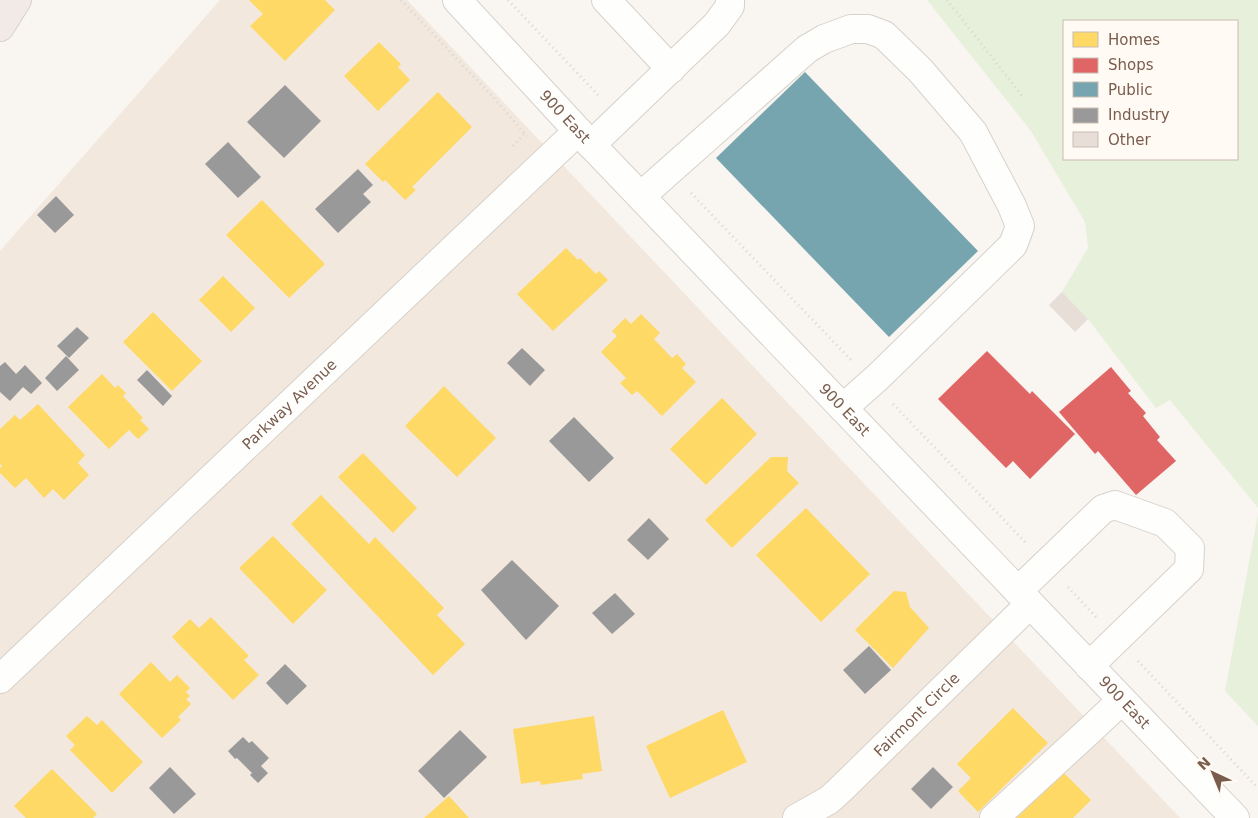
<svg xmlns="http://www.w3.org/2000/svg" width="1258" height="818" font-family="'DejaVu Sans',sans-serif">
  <rect width="100%" height="100%" fill="#f9f5f0"/>
  <polygon fill="#f2e8de" points="220,0 407,0 1180,818 0,818 0,251"/>
  <g fill="#e7f0db" fill-rule="evenodd">
    <path d="M927,0H1258V508L1170,400L1156,408L1088,319L1062,292L1088,248L1085,222L1031,131ZM1064,21H1237V159H1064Z"/>
    <polygon points="1258,514 1258,726 1225,691"/>
  </g>
  <g fill="#ffd966">
    <polygon points="249,0 325,0 335,10 285,61 250,26 263,14"/>
    <polygon points="379,42 401,64 398,67 410,80 378,111 344,76"/>
    <polygon points="438,92 472,127 412,187 416,190 405,200 385,180 383,182 365,164"/>
    <polygon points="262,200 325,264 289,298 226,235"/>
    <polygon points="566,248 578,260 580,258 596,274 599,271 608,280 553,331 517,294"/>
    <polygon points="223,276 255,308 231,332 199,300"/>
    <polygon points="153,312 202,361 172,391 123,342"/>
    <polygon points="641,314 660,333 654,339 672,358 677,354 686,364 682,368 696,382 662,416 637,391 632,395 620,383 626,378 601,352 617,336 612,331 625,318 631,324"/>
    <polygon points="102,374 115,388 118,385 126,393 123,396 143,418 140,420 149,429 138,439 129,430 109,449 68,407"/>
    <polygon points="444,386 496,438 457,477 405,426"/>
    <polygon points="722,398 757,434 706,485 670,449"/>
    <polygon points="38,404 85,455 78,463 89,475 64,500 53,489 44,498 26,478 15,488 0,473 0,468 2,466 0,464 0,429 15,415 20,420"/>
    <polygon points="363,453 417,508 393,533 338,477"/>
    <polygon points="771,457 788,457 787,471 799,483 732,548 705,520"/>
    <polygon points="321,495 369,544 375,537 444,608 437,615 465,644 433,675 291,524"/>
    <polygon points="806,508 870,574 821,622 756,555"/>
    <polygon points="273,536 327,590 293,624 239,568"/>
    <polygon points="894,591 906,592 910,607 929,628 893,668 855,630"/>
    <polygon points="211,617 249,656 244,660 259,675 233,700 172,637 190,619 199,628"/>
    <polygon points="151,662 170,682 177,675 190,688 186,692 190,696 186,699 191,704 178,717 181,720 162,738 119,694"/>
    <polygon points="1013,708 1048,743 978,812 958,791 971,778 957,764"/>
    <polygon points="723,710 747,762 670,798 646,746"/>
    <polygon points="87,716 97,725 102,720 143,762 112,793 70,750 75,745 66,736"/>
    <polygon points="594,716 602,771 582,774 583,779 541,785 540,781 521,784 513,729"/>
    <polygon points="52,769 97,814 93,818 26,818 14,806"/>
    <polygon points="1063,772 1091,800 1073,818 1016,818"/>
    <polygon points="449,796 469,818 424,818"/>
  </g>
  <g fill="#e06666">
    <polygon points="987,351 1030,394 1032,391 1075,434 1030,479 1013,461 1006,468 938,399"/>
    <polygon points="1111,367 1131,391 1128,393 1146,413 1143,416 1160,437 1157,440 1176,461 1136,495 1098,451 1095,454 1059,412"/>
  </g>
  <polygon fill="#76a5af" points="805,72 978,251 889,337 716,158"/>
  <g fill="#999">
    <polygon points="285,85 321,121 284,158 247,122"/>
    <polygon points="228,142 261,177 238,198 205,164"/>
    <polygon points="358,169 373,185 363,194 371,202 338,233 315,209"/>
    <polygon points="56,196 74,215 55,233 37,215"/>
    <polygon points="77,327 89,338 69,358 57,346"/>
    <polygon points="522,348 545,370 530,386 507,363"/>
    <polygon points="66,356 79,370 57,391 45,378"/>
    <polygon points="5,362 16,374 25,365 42,383 31,394 23,387 10,401 0,392 0,366"/>
    <polygon points="147,370 172,396 163,406 137,380"/>
    <polygon points="574,417 614,458 589,482 549,441"/>
    <polygon points="649,518 669,539 648,560 627,540"/>
    <polygon points="512,560 559,606 526,640 481,590"/>
    <polygon points="615,593 635,614 612,634 592,613"/>
    <polygon points="869,646 891,670 865,694 843,670"/>
    <polygon points="285,664 307,686 287,705 266,683"/>
    <polygon points="460,730 487,757 444,798 418,771"/>
    <polygon points="243,737 249,743 252,741 269,758 261,766 268,773 258,783 250,775 252,773 237,758 235,759 228,751"/>
    <polygon points="170,767 196,794 174,814 149,788"/>
    <polygon points="933,767 953,787 931,809 911,789"/>
  </g>
  <polygon fill="#e6ded7" points="1062,292 1088,319 1075,332 1049,305"/>
  <g fill="none" stroke-linecap="round" stroke-linejoin="round">
    <defs>
      <g id="minor">
        <path id="s1" d="M457,0L578,131L1235,818"/>
        <polyline points="606,0 671,69"/>
        <polyline points="591,145 717,24 730,6 730,0"/>
        <polyline points="641,196 807,49 824,39 851,29 868,29 884,35 920,70 973,132 1012,206 1020,226 1013,245 878,377 843,408"/>
        <polyline points="1018,591 1103,509 1115,505 1165,523 1190,548 1189,569 1089,666"/>
        <path id="s2" d="M0,679L578,131"/>
        <path id="s3" d="M797,818L829,800L840,790L1030,604"/>
        <polyline points="994,818 1090,730 1122,700"/>
      </g>
      <polyline id="highway" points="0,27 17,0"/>
    </defs>
    <use href="#minor" stroke="#d7d1cb" stroke-width="30"/>
    <use href="#highway" stroke="#dad1cc" stroke-width="30"/>
    <g stroke="#dcd5d0" stroke-width="3" stroke-dasharray="1 4" stroke-linecap="butt">
      <polyline points="401,0 491,95 527,136"/>
      <polyline points="508,0 599,96"/>
      <polyline points="947,0 1023,97"/>
      <polyline points="513,146 525,133"/>
      <polyline points="691,193 851,360"/>
      <polyline points="893,404 1025,542"/>
      <polyline points="1068,587 1096,617"/>
      <polyline points="1138,661 1258,788"/>
    </g>
    <use href="#minor" stroke="#fefefd" stroke-width="28"/>
    <use href="#highway" stroke="#f2eae7" stroke-width="28"/>
  </g>
  <g text-anchor="middle" stroke-width="5" stroke-linejoin="round" paint-order="stroke">
    <g font-size="15" fill="#7a5c4d" stroke="#fffaf3">
      <text dy="5" stroke="none"><textPath href="#s1" startOffset="159">900 East</textPath></text>
      <text dy="5" stroke="none"><textPath href="#s2" startOffset="399">Parkway Avenue</textPath></text>
      <text dy="5" stroke="none"><textPath href="#s1" startOffset="564">900 East</textPath></text>
      <text dy="5" stroke="none"><textPath href="#s1" startOffset="969">900 East</textPath></text>
      <text dy="5" stroke="none"><textPath href="#s3" startOffset="159">Fairmont Circle</textPath></text>
    </g>
  </g>
  <rect x="1063" y="20" width="175" height="140" fill="#fffaf3" stroke="#cabbb1"/>
  <rect x="1073" y="32" width="25" height="15" fill="#ffd966" stroke="#cabbb1"/>
  <text x="1108" y="45" font-size="15" fill="#7a5c4d">Homes</text>
  <rect x="1073" y="58" width="25" height="15" fill="#e06666" stroke="#cabbb1"/>
  <text x="1108" y="70" font-size="15" fill="#7a5c4d">Shops</text>
  <rect x="1073" y="82" width="25" height="15" fill="#76a5af" stroke="#cabbb1"/>
  <text x="1108" y="95" font-size="15" fill="#7a5c4d">Public</text>
  <rect x="1073" y="108" width="25" height="15" fill="#999999" stroke="#cabbb1"/>
  <text x="1108" y="120" font-size="15" fill="#7a5c4d">Industry</text>
  <rect x="1073" y="132" width="25" height="15" fill="#e6ded7" stroke="#cabbb1"/>
  <text x="1108" y="145" font-size="15" fill="#7a5c4d">Other</text>
  <g transform="translate(1213 773) rotate(316)" stroke="#fffaf3" stroke-width="4" paint-order="stroke">
  <path d="M0-4L9 19L0 12L-9 19Z" fill="#7a5c4d"/>
  <text y="-8" font-size="14" font-weight="bold" text-anchor="middle" fill="#7a5c4d">N</text>
  </g>
</svg>
